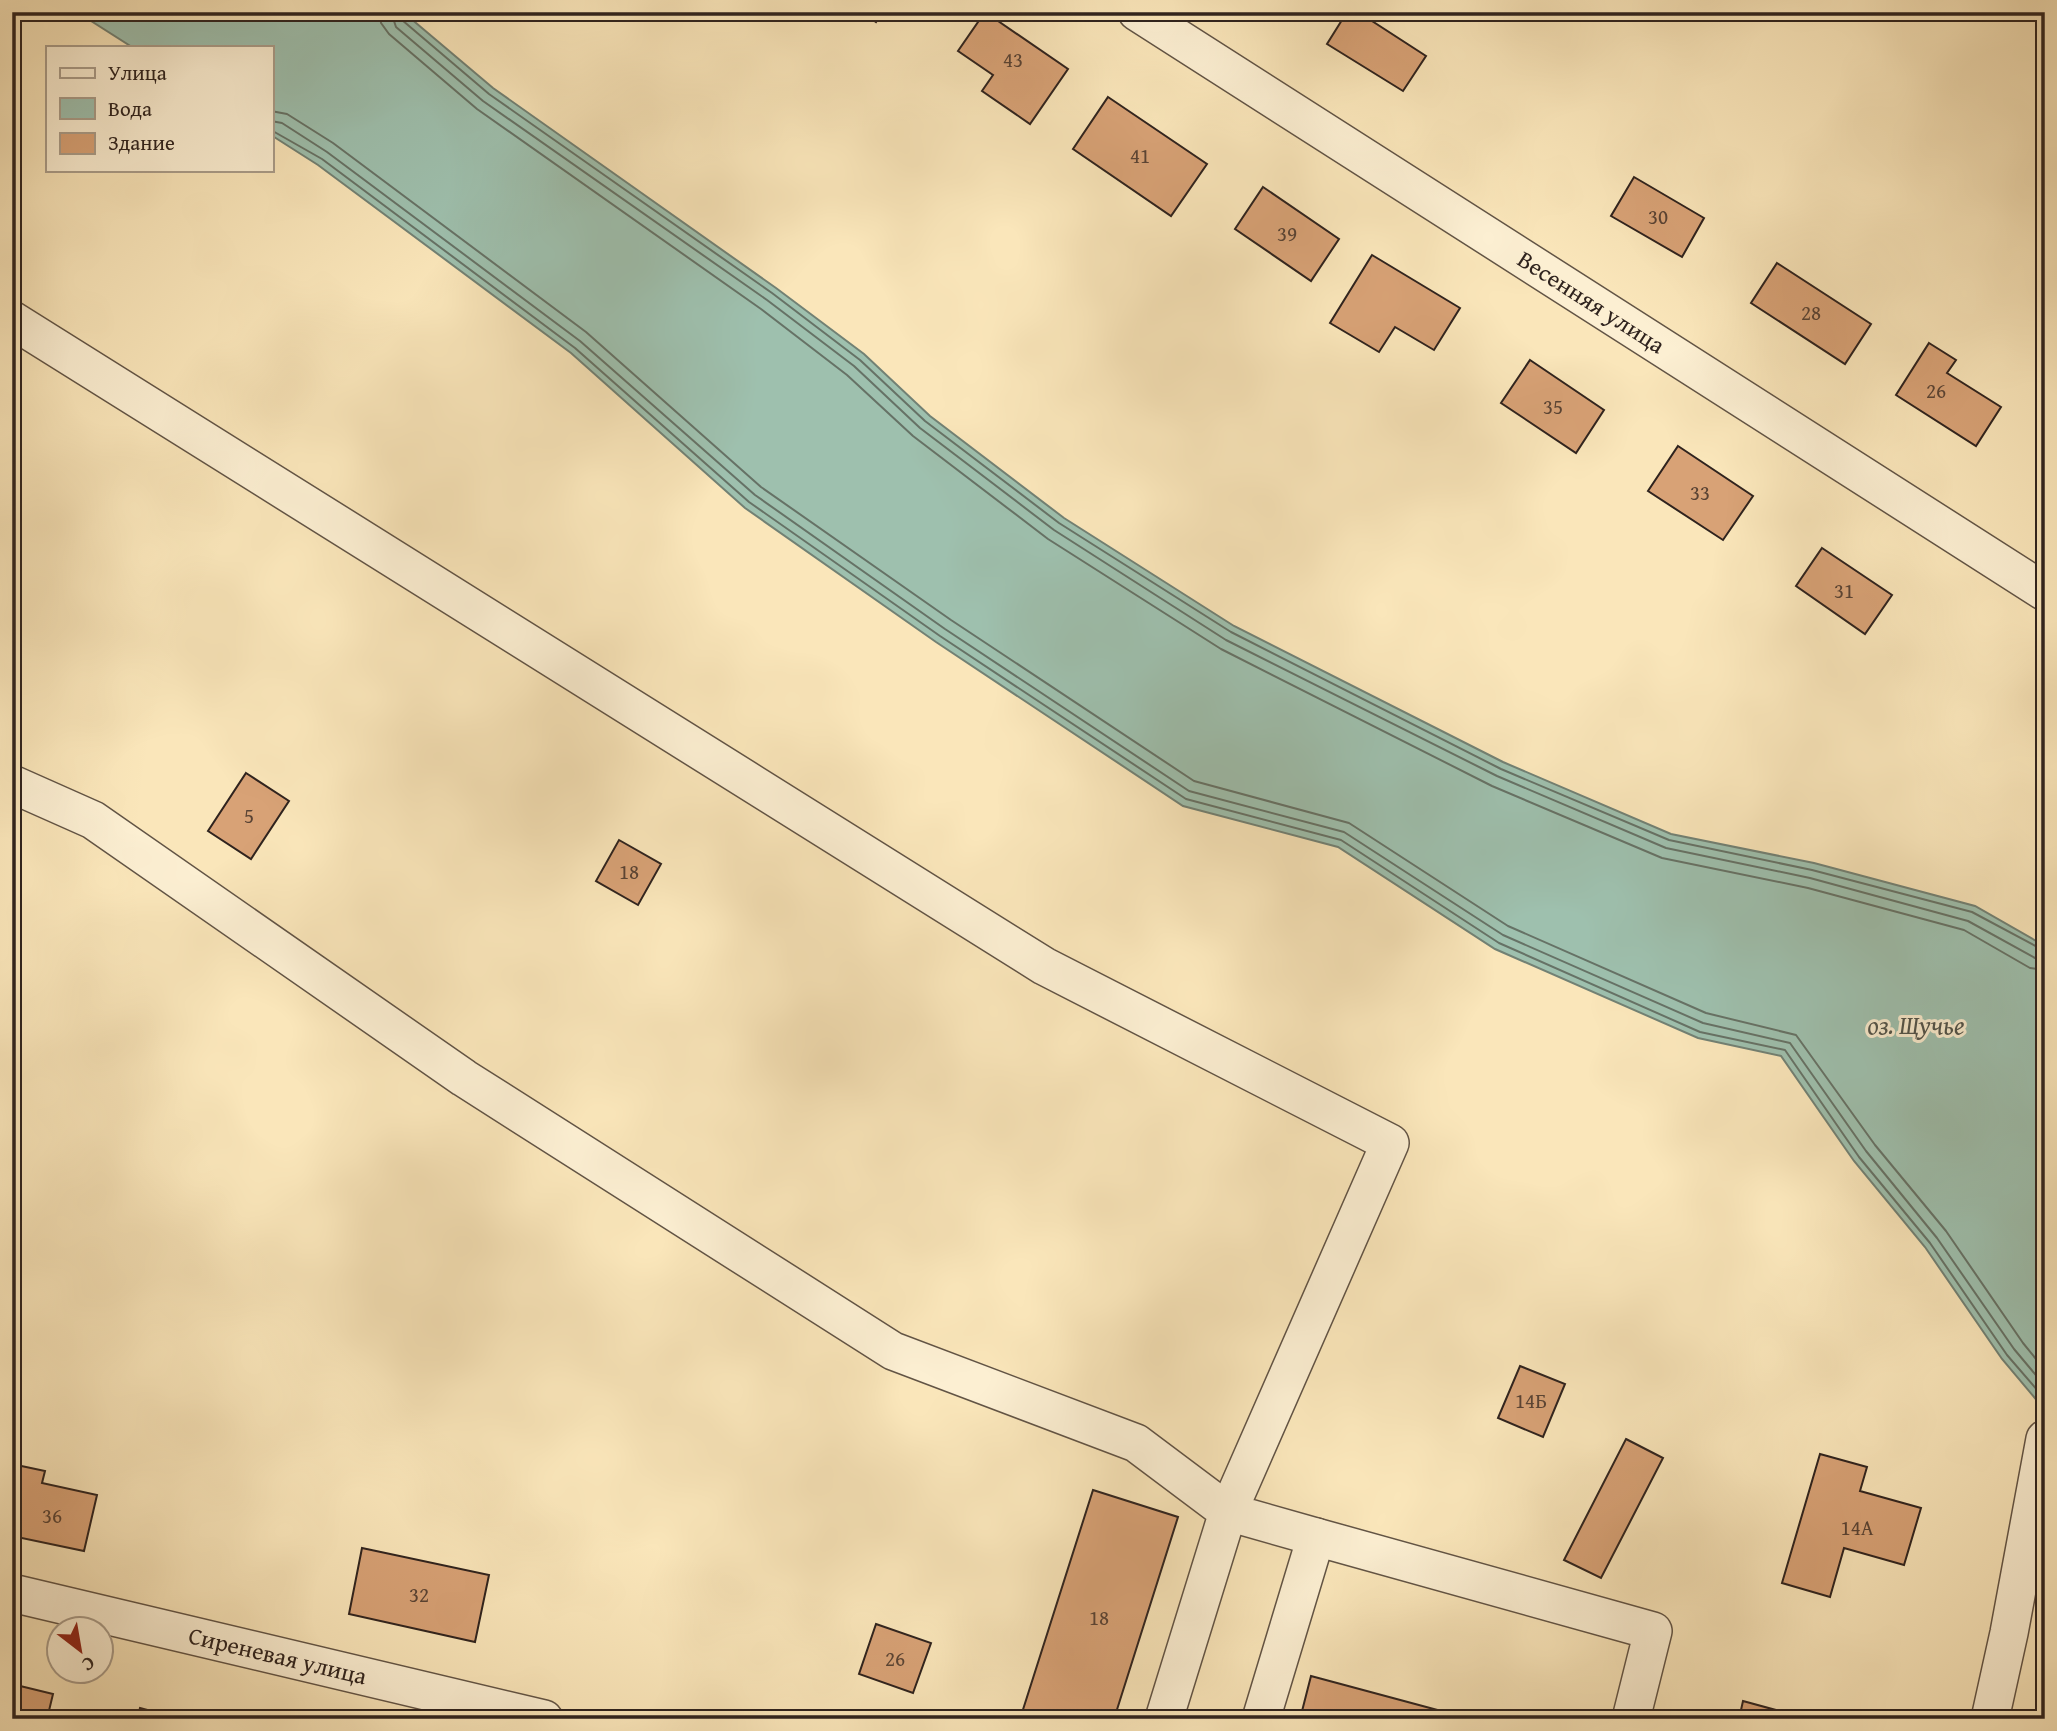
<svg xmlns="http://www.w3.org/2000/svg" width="2057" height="1731" font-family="'Gentium Book Plus',serif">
  <rect width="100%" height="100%" fill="#fae6ba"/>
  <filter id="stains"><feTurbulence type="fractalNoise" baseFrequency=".00286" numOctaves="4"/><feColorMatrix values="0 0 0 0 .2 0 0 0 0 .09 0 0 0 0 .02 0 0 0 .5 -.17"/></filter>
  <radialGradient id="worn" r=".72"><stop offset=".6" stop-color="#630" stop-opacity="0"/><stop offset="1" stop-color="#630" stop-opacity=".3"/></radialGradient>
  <polygon fill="#9ec0ae" stroke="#728174" stroke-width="2" points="77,12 403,12 493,88 776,288 864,354 930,416 1064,518 1234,626 1503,762 1671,834 1814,863 1975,906 2045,946 2045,1410 2002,1359 1925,1247 1854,1161 1781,1056 1698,1038 1495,949 1338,847 1183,806 936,642 745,508 571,353 318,165 271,135 271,47 132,47"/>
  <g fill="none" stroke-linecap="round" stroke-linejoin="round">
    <g stroke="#667266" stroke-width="2">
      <polyline points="380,12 381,23 389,34 477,109 761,309 847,375 913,436 1048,539 1221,649 1492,786 1662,858 1808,888 1964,930 2030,968 2045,970"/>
      <polyline points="391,12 396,27 483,101 767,300 854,366 920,428 1054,530 1226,640 1497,776 1666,848 1810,878 1968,921 2035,958 2045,960"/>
      <polyline points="399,12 402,20 489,94 772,293 860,360 925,421 1059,523 1231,632 1501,769 1669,840 1812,870 1972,912 2045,951"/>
      <polyline points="271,111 287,114 333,143 586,332 761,487 951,620 1194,781 1349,823 1508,926 1706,1013 1796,1035 1875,1145 1946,1231 2023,1343 2045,1370"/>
      <polyline points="271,121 282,123 327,152 580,341 755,495 945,629 1189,791 1344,832 1503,935 1703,1023 1790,1043 1866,1151 1937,1238 2014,1349 2045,1386"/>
      <polyline points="271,130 322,159 575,348 749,502 940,636 1186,799 1341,840 1499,943 1700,1032 1785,1050 1859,1157 1930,1243 2007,1355 2045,1399"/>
    </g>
  </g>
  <g fill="#d8a276" stroke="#2f231e" stroke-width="2">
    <polygon points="862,12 883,12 876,22"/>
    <polygon points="985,12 1068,69 1030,124 982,91 993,75 958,51"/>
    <polygon points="1347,12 1358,12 1426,56 1403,91 1327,44"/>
    <polygon points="1108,97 1207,164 1171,216 1073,149"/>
    <polygon points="1634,177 1704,218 1682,257 1611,216"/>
    <polygon points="1263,187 1339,239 1311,281 1235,229"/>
    <polygon points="1372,255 1460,308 1434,350 1395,327 1379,352 1330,323"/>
    <polygon points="1777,263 1871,324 1845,364 1751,303"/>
    <polygon points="1929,343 1956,360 1947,373 2001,407 1976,446 1896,395"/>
    <polygon points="1530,360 1604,410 1576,453 1501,403"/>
    <polygon points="1678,446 1753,496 1723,540 1648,491"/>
    <polygon points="1822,548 1892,595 1865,634 1796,586"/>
    <polygon points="246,773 289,801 251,859 208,831"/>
    <polygon points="619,840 661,864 638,905 596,881"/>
    <polygon points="1520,1366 1565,1384 1543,1437 1498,1418"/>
    <polygon points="1626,1439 1663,1458 1601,1578 1564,1560"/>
    <polygon points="1820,1454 1867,1467 1860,1491 1921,1508 1904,1565 1844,1548 1830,1597 1782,1583"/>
    <polygon points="12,1464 45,1471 42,1483 97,1495 84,1551 12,1536"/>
    <polygon points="1093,1490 1178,1517 1114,1719 1020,1719"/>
    <polygon points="362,1548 489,1575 475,1642 349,1614"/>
    <polygon points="876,1624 931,1643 913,1693 859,1674"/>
    <polygon points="1311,1676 1471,1719 1300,1719"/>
    <polygon points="12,1684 53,1694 47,1719 12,1719"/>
    <polygon points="1743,1701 1809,1719 1739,1719"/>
    <polygon points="140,1708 181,1719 137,1719"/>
  </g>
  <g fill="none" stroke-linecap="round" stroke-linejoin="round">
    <defs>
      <g id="minor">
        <path id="s1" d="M1137,12L2045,592"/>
        <polyline points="12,320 1044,966 1390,1143 1228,1512 1316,1537 1261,1719"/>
        <polyline points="12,784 93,820 464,1078 893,1351 1136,1443 1228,1512 1164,1719"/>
        <polyline points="1316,1537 1653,1631 1631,1719"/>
        <path id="s2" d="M12,1593L544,1719"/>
        <polyline points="1990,1719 2009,1633 2045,1439"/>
      </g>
    </defs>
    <use href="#minor" stroke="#625445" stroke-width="40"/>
    <use href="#minor" stroke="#fcefd2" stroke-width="37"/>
  </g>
  <g text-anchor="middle" stroke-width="6" stroke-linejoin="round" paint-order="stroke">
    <g font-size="21" fill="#594334">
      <text x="1013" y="67">43</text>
      <text x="1140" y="163">41</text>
      <text x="1658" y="224">30</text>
      <text x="1287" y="241">39</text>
      <text x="1811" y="320">28</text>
      <text x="1936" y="398">26</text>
      <text x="1553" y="414">35</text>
      <text x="1700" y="500">33</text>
      <text x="1844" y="598">31</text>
      <text x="249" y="823">5</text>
      <text x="629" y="879">18</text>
      <text x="1531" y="1408">14Б</text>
      <text x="52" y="1523">36</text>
      <text x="1857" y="1535">14А</text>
      <text x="419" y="1602">32</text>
      <text x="1099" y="1625">18</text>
      <text x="895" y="1666">26</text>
    </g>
    <g font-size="24" fill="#2f231e" stroke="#fcefd2">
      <text dy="8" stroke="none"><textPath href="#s1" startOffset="539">Весенняя улица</textPath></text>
      <text dy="8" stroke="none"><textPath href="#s2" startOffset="273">Сиреневая улица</textPath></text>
    </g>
    <g font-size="26" font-style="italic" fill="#505249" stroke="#fcefd2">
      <text x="1916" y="1034">оз. Щучье</text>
    </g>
  </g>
  <rect width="2057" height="1731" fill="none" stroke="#fae6ba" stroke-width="42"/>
  <rect x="14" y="14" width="2029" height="1703" fill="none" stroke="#2f231e" stroke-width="3.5"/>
  <rect x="21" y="21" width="2015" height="1689" fill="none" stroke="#2f231e" stroke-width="2"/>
  <rect x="46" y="46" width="228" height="126" fill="#fcefd2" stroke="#aa9d8a" stroke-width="2"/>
  <rect x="60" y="68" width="35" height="10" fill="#fcefd2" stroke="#aa9d8a" stroke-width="2"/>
  <text x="108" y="80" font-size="21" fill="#2f231e">Улица</text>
  <rect x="60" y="98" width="35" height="21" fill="#9ec0ae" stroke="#aa9d8a" stroke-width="2"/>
  <text x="108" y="116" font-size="21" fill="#2f231e">Вода</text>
  <rect x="60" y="133" width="35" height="21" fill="#d8a276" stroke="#aa9d8a" stroke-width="2"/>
  <text x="108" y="150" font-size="21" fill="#2f231e">Здание</text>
  <g transform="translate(80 1650) rotate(149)"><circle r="33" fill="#fcefd2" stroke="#aa9d8a" stroke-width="2"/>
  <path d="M0-5L12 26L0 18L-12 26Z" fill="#8f2418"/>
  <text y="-10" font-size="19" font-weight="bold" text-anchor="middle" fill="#2f231e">С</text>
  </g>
  <rect width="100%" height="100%" filter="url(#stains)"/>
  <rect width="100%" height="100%" fill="url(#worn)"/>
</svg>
